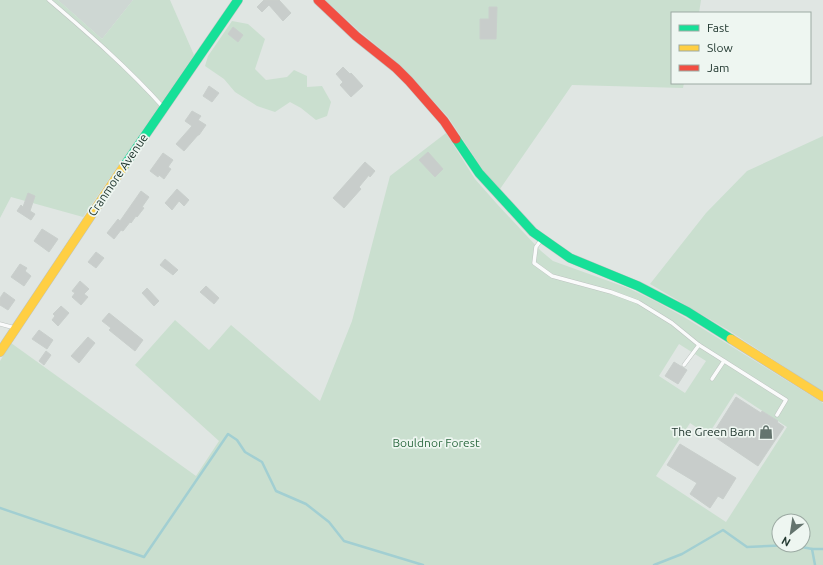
<svg xmlns="http://www.w3.org/2000/svg" width="823" height="565" font-family="Ubuntu,sans-serif">
  <rect width="100%" height="100%" fill="#e0e6e3"/>
  <polygon fill="#ced7d3" points="58,0 133,0 102,39"/>
  <g fill="#cadfcf" fill-rule="evenodd">
    <polygon points="0,0 58,0 102,39 133,0 170,0 194,55 83,217 11,197 0,218"/>
    <polygon points="325,0 701,0 699,13 672,13 672,83 684,83 683,88 572,85 500,189 483,170 448,117 399,64 359,31"/>
    <polygon points="232,21 248,24 265,39 255,69 266,80 287,77 294,70 307,76 307,87 322,86 331,102 327,116 316,120 301,108 290,102 275,112 257,106 235,92 224,79 205,66 208,56"/>
    <path d="M446,133L475,179L497,204L541,251L553,261L628,288L655,301L684,317L823,403V565H0V361L11,343L196,476L219,441L135,365L175,320L209,350L231,325L320,401L352,321L390,176ZM679,344L706,361L685,393L659,376ZM735,393L787,427L726,522L656,476L690,423L708,435ZM779,521H803V545H779Z"/>
    <polygon points="823,136 823,392 728,330 650,284 706,213 747,171"/>
  </g>
  <g fill="none" stroke-linecap="round" stroke-linejoin="round">
    <g stroke="#a2cfd2" stroke-width="2.5">
      <polyline points="0,508 144,557 228,434 237,440 245,452 262,462 276,491 306,504 329,522 344,541 423,565"/>
      <polyline points="812,549 815,565"/>
      <polyline points="654,565 682,554 723,530 747,547 792,545 812,549 823,549"/>
    </g>
  </g>
  <g fill="#c8cdcb" stroke="#c9cfcc">
    <polygon points="264,0 279,0 291,13 283,21 269,5 262,12 257,7"/>
    <polygon points="489,7 497,7 496,39 480,39 480,19 489,19"/>
    <polygon points="233,27 243,35 238,42 228,34"/>
    <polygon points="343,67 350,74 351,73 363,86 351,97 340,85 343,82 336,74"/>
    <polygon points="209,86 219,93 212,102 203,96"/>
    <polygon points="192,111 201,116 198,120 206,125 199,135 198,135 184,151 176,144 192,126 185,121"/>
    <polygon points="428,152 443,169 435,177 419,160"/>
    <polygon points="163,153 173,160 168,167 171,169 164,179 159,175 158,177 150,171"/>
    <polygon points="365,162 375,171 370,177 369,175 359,187 361,189 344,208 333,198"/>
    <polygon points="177,189 189,200 184,206 179,201 172,210 165,203"/>
    <polygon points="141,191 149,197 142,207 144,208 137,217 136,216 131,223 130,222 123,231 121,230 114,239 107,233 118,219 120,221"/>
    <polygon points="28,193 35,196 30,211 35,214 31,220 17,211 21,205 23,207"/>
    <polygon points="42,229 58,239 49,252 34,241"/>
    <polygon points="96,252 104,258 96,268 88,262"/>
    <polygon points="165,259 178,270 173,275 160,265"/>
    <polygon points="20,264 27,268 25,271 31,276 24,286 11,277"/>
    <polygon points="80,281 89,289 84,294 88,297 81,305 72,297 75,293 72,291"/>
    <polygon points="206,286 219,298 214,304 200,292"/>
    <polygon points="147,288 159,301 154,306 142,293"/>
    <polygon points="4,292 15,300 8,310 0,305 0,298"/>
    <polygon points="61,306 69,313 58,326 52,320 55,316 53,314"/>
    <polygon points="109,313 143,340 135,351 109,330 111,328 102,321"/>
    <polygon points="39,330 53,340 47,349 32,339"/>
    <polygon points="88,337 95,343 79,363 71,356"/>
    <polygon points="46,351 51,355 44,365 39,361"/>
    <polygon points="674,362 687,370 678,384 665,376"/>
    <polygon points="736,397 761,413 762,411 778,421 777,422 784,427 758,466 712,435"/>
    <polygon points="680,444 736,478 723,499 718,496 710,508 690,494 697,483 667,465"/>
  </g>
  <g fill="none" stroke-linecap="round" stroke-linejoin="round">
    <defs>
      <g id="lane">
        <path d="M49,0C89,34 128,68 163,107"/>
        <polyline points="541,240 536,247 534,263 552,276 611,292 638,302 672,323 699,345 786,400 777,415"/>
        <polyline points="0,324 15,328"/>
        <polyline points="684,365 699,345"/>
        <polyline points="712,379 724,361"/>
      </g>
      <g id="fast">
        <polyline points="456,139 479,173 533,232 570,258 638,286 688,312 731,339"/>
        <polyline points="124,166 238,0"/>
      </g>
      <g id="slow">
        <polyline points="731,339 823,397"/>
        <polyline points="0,352 124,166"/>
      </g>
      <polyline id="jam" points="318,0 356,36 396,68 409,81 444,121 456,139"/>
    </defs>
    <use href="#lane" stroke="#bdc3c0" stroke-width="4.5"/>
    <use href="#fast" stroke="#bdc3c0" stroke-width="10"/>
    <use href="#slow" stroke="#bdc3c0" stroke-width="10"/>
    <use href="#jam" stroke="#bdc3c0" stroke-width="10"/>
    <use href="#lane" stroke="#fafbfb" stroke-width="3.5"/>
    <use href="#fast" stroke="#16e098" stroke-width="9"/>
    <use href="#slow" stroke="#ffcf43" stroke-width="9"/>
    <use href="#jam" stroke="#f24e42" stroke-width="9"/>
  </g>
  <defs>
    <symbol id="shop-bare" viewBox="-9 -9 18 18"><path d="M-5-2.5h2.3a2.7 3.5 0 0 1 5.4 0H5L5.5 6h-11ZM-1.5-2.5h3a1.5 2.3 0 0 0-3 0Z" fill="#64746e" stroke="#eef6f1" stroke-width="2.5" paint-order="stroke"/></symbol>
  </defs>
  <g fill-rule="evenodd">
    <use href="#shop-bare" x="756" y="422" width="20" height="20"/>
  </g>
  <g text-anchor="middle" stroke-width="3.5" stroke-linejoin="round" paint-order="stroke">
    <g font-size="12" fill="#21372f" stroke="#eef6f1">
      <text transform="translate(118 175) rotate(-56)" y="4">Cranmore Avenue</text>
    </g>
    <g font-size="12" fill="#21372f" stroke="#eef6f1" text-anchor="end">
      <text x="755" y="436">The Green Barn</text>
    </g>
    <g font-size="12" fill="#2e6b42" stroke="#eef6f1">
      <text x="436" y="447">Bouldnor Forest</text>
    </g>
  </g>
  <rect x="671" y="12" width="140" height="72" fill="#eef6f1" stroke="#9caaa3"/>
  <rect x="679" y="25" width="20" height="6" fill="#16e098" stroke="#9caaa3"/>
  <text x="707" y="32" font-size="12" fill="#21372f">Fast</text>
  <rect x="679" y="45" width="20" height="6" fill="#ffcf43" stroke="#9caaa3"/>
  <text x="707" y="52" font-size="12" fill="#21372f">Slow</text>
  <rect x="679" y="65" width="20" height="6" fill="#f24e42" stroke="#9caaa3"/>
  <text x="707" y="72" font-size="12" fill="#21372f">Jam</text>
  <g transform="translate(791 533) rotate(210)"><circle r="19" fill="#eef6f1" stroke="#9caaa3"/>
  <path d="M0-3L7 15L0 10L-7 15Z" fill="#64746e"/>
  <text y="-6" font-size="11" font-weight="bold" text-anchor="middle" fill="#21372f">N</text>
  </g>
</svg>
